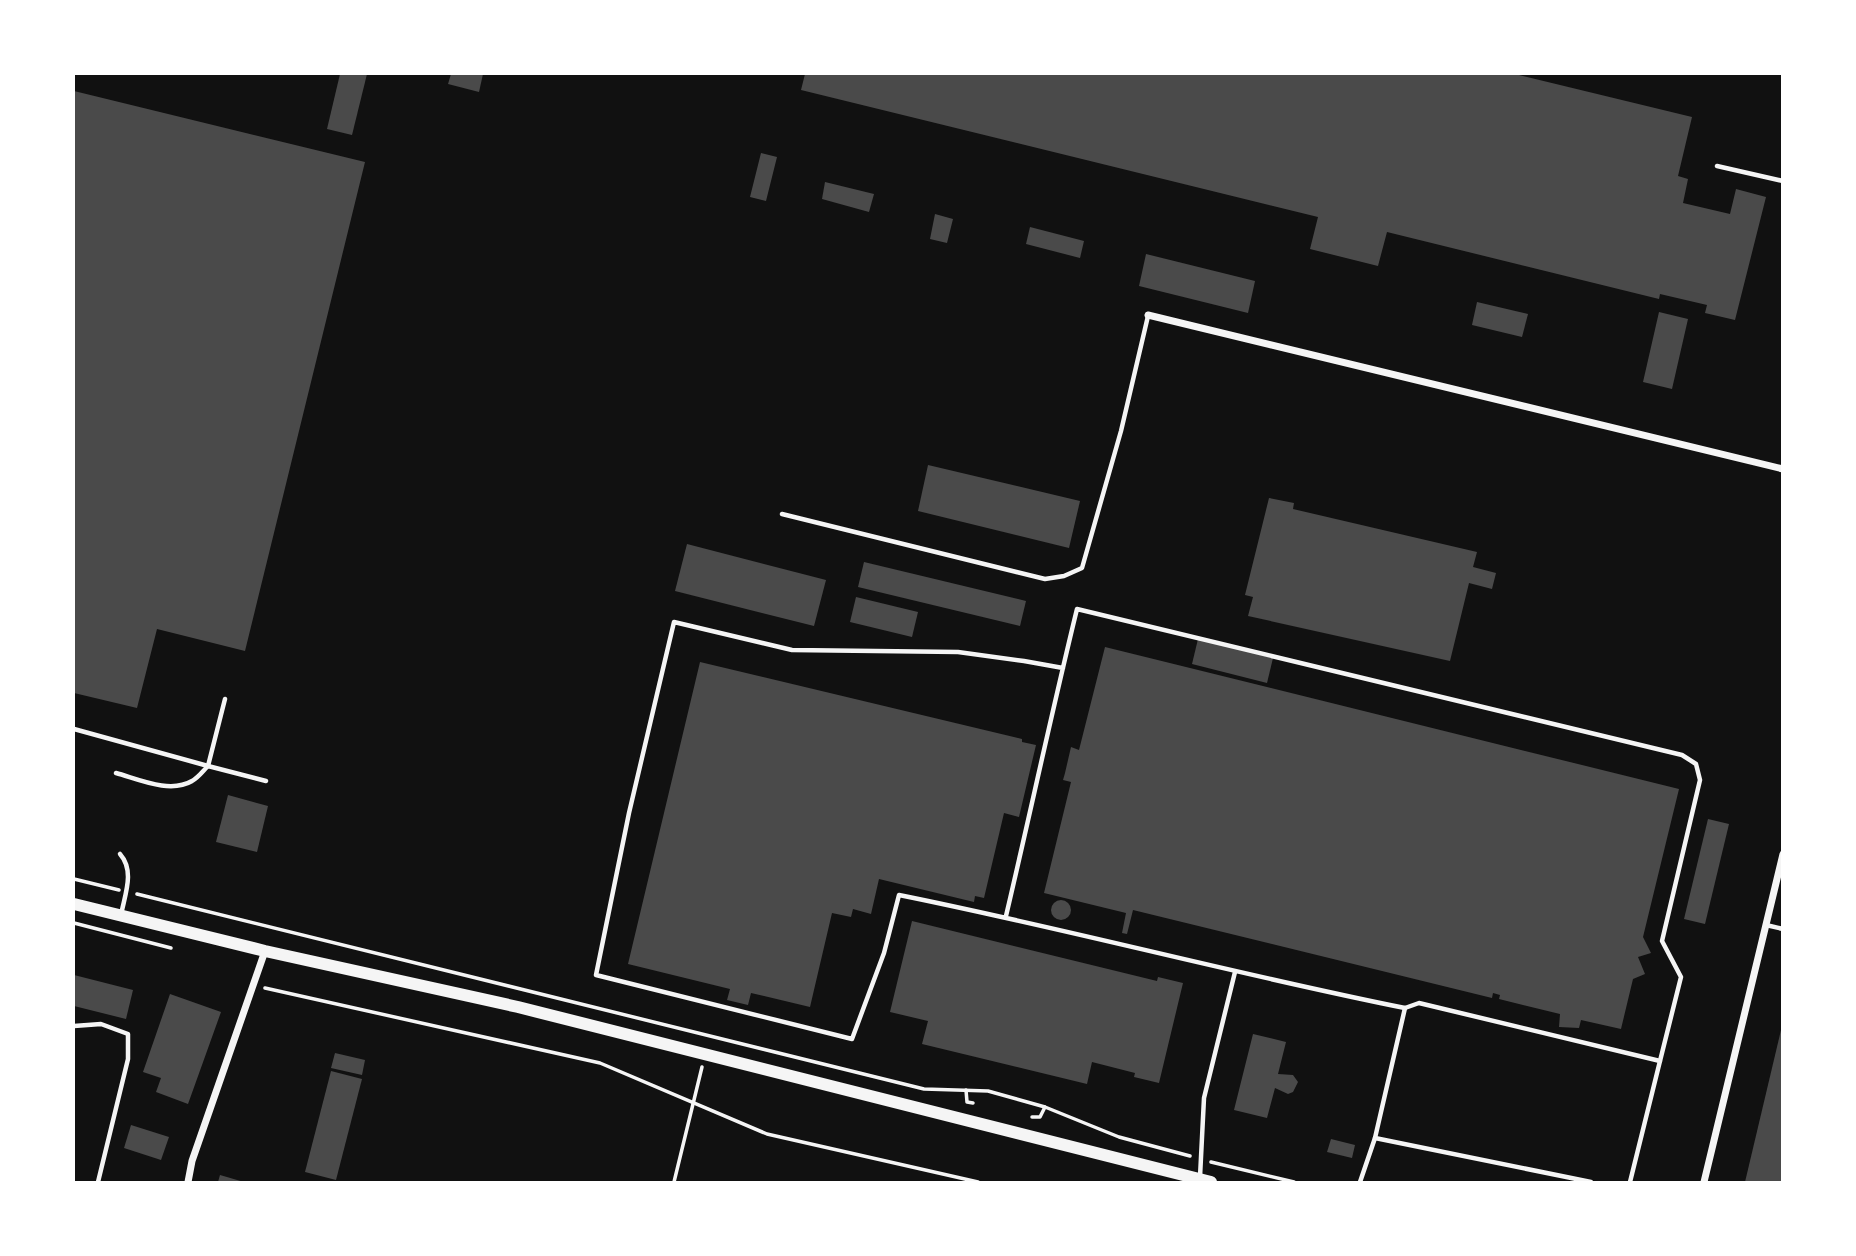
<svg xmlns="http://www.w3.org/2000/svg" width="1856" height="1256" font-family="'Noto Sans',sans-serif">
  <rect width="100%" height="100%" fill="#111"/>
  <g fill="#4a4a4a">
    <polygon points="340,74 367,74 352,135 327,129"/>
    <polygon points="451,74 483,74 479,92 448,84"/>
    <polygon points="805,74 1515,74 1692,117 1678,176 1688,179 1683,203 1730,214 1736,189 1766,197 1735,320 1705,313 1707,305 1660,294 1659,299 1387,232 1378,266 1310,249 1318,217 801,90"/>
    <polygon points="74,91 365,162 245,651 157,629 137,708 74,693"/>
    <polygon points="761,153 777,157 766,201 750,197"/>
    <polygon points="825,182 874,194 869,212 822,199"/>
    <polygon points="935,214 953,219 947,243 930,239"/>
    <polygon points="1030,227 1084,241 1080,258 1026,244"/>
    <polygon points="1146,254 1255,281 1248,313 1139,286"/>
    <polygon points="1477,302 1528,314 1522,337 1472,325"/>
    <polygon points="1659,312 1688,319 1672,389 1643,382"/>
    <polygon points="928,465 1080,501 1069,548 918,511"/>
    <polygon points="1269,498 1294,503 1293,509 1477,552 1473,567 1496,573 1492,589 1469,583 1450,661 1248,616 1253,597 1245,595"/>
    <polygon points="687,544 826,580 814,626 675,591"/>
    <polygon points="864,562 1026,601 1020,626 858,587"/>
    <polygon points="856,597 918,612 912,637 850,622"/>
    <polygon points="1198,639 1273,658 1267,683 1192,664"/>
    <polygon points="1105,647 1679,789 1643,937 1651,953 1638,957 1645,974 1633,979 1621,1029 1581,1020 1579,1028 1559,1027 1560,1014 1499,999 1500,995 1493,993 1492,998 1133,910 1127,934 1122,933 1126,913 1044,893 1071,782 1063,780 1065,773 1071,747 1079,750"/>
    <polygon points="700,662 1022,739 1022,742 1036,745 1019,817 1004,813 984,898 975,896 974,902 879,879 871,914 853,909 851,917 832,913 810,1007 751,993 748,1005 727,1000 730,989 628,964"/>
    <polygon points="228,795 268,806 257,852 216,842"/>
    <polygon points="1708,819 1729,824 1705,924 1684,919"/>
    <circle cx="1061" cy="910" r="10"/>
    <polygon points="912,921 1157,981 1158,977 1183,983 1159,1083 1134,1077 1135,1073 1092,1062 1087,1084 922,1044 928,1021 890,1012"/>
    <polygon points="74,975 133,990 126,1019 74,1006"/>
    <polygon points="170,994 221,1012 188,1104 156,1092 161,1078 143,1072"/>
    <polygon points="1781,1030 1783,1182 1745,1182"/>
    <polygon points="1253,1034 1286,1042 1278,1074 1293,1075 1298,1082 1293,1092 1288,1094 1275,1088 1267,1118 1234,1110"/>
    <polygon points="335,1053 365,1060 362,1075 331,1068"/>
    <polygon points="331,1071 362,1079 336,1180 305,1172"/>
    <polygon points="131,1125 169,1137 161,1160 124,1148"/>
    <polygon points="1331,1139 1355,1145 1352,1158 1327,1152"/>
    <polygon points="220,1175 244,1182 218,1182"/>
  </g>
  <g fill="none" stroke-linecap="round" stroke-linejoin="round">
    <g stroke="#f5f5f5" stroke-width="3.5">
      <polyline points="74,879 119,890"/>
      <polyline points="137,894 924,1089 988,1091 1045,1107 1119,1137 1190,1156"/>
      <polyline points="74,923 171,948"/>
      <polyline points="265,988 600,1063 767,1134 978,1182"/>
      <polyline points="966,1090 967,1102 973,1103"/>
      <polyline points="1032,1117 1040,1117 1045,1107"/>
      <polyline points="1211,1162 1294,1182"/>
      <polyline points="674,1182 702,1067"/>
    </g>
    <g stroke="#f5f5f5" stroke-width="4.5">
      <polyline points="1717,166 1783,181"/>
      <polyline points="782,514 1045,579 1064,576 1082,568 1121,431 1148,316"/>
      <polyline points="74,729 208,766 225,699"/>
      <path d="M116,773C138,779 170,794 192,781C198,778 203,771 208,766L266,781"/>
      <path d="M120,854C135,871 125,894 121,915"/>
      <path d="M1006,916C1030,814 1052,711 1077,609L1682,755L1696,764L1700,780L1662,941L1681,977L1660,1061L1419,1003L1405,1008C1235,974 1068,929 899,895L884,953L852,1039L596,975L629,813L674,622L792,650L958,652L1024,661L1063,668"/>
      <polyline points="1766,925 1783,929"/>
      <polyline points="74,1026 101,1024 128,1034 128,1059 98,1182"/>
      <polyline points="1375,1138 1591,1182"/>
      <polyline points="1200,1177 1204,1098 1235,972"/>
      <polyline points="1360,1182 1375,1138 1405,1008"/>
      <polyline points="1630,1182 1660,1061"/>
    </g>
    <g stroke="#f5f5f5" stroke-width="7">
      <polyline points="1148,315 1783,469"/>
      <polyline points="188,1182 192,1161 265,951"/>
      <polyline points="1704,1182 1783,854"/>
    </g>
    <polyline stroke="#f5f5f5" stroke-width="12" points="74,904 265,951 518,1007 1211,1182"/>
  </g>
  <rect width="1856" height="1256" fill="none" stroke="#ffffff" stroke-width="150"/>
</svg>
